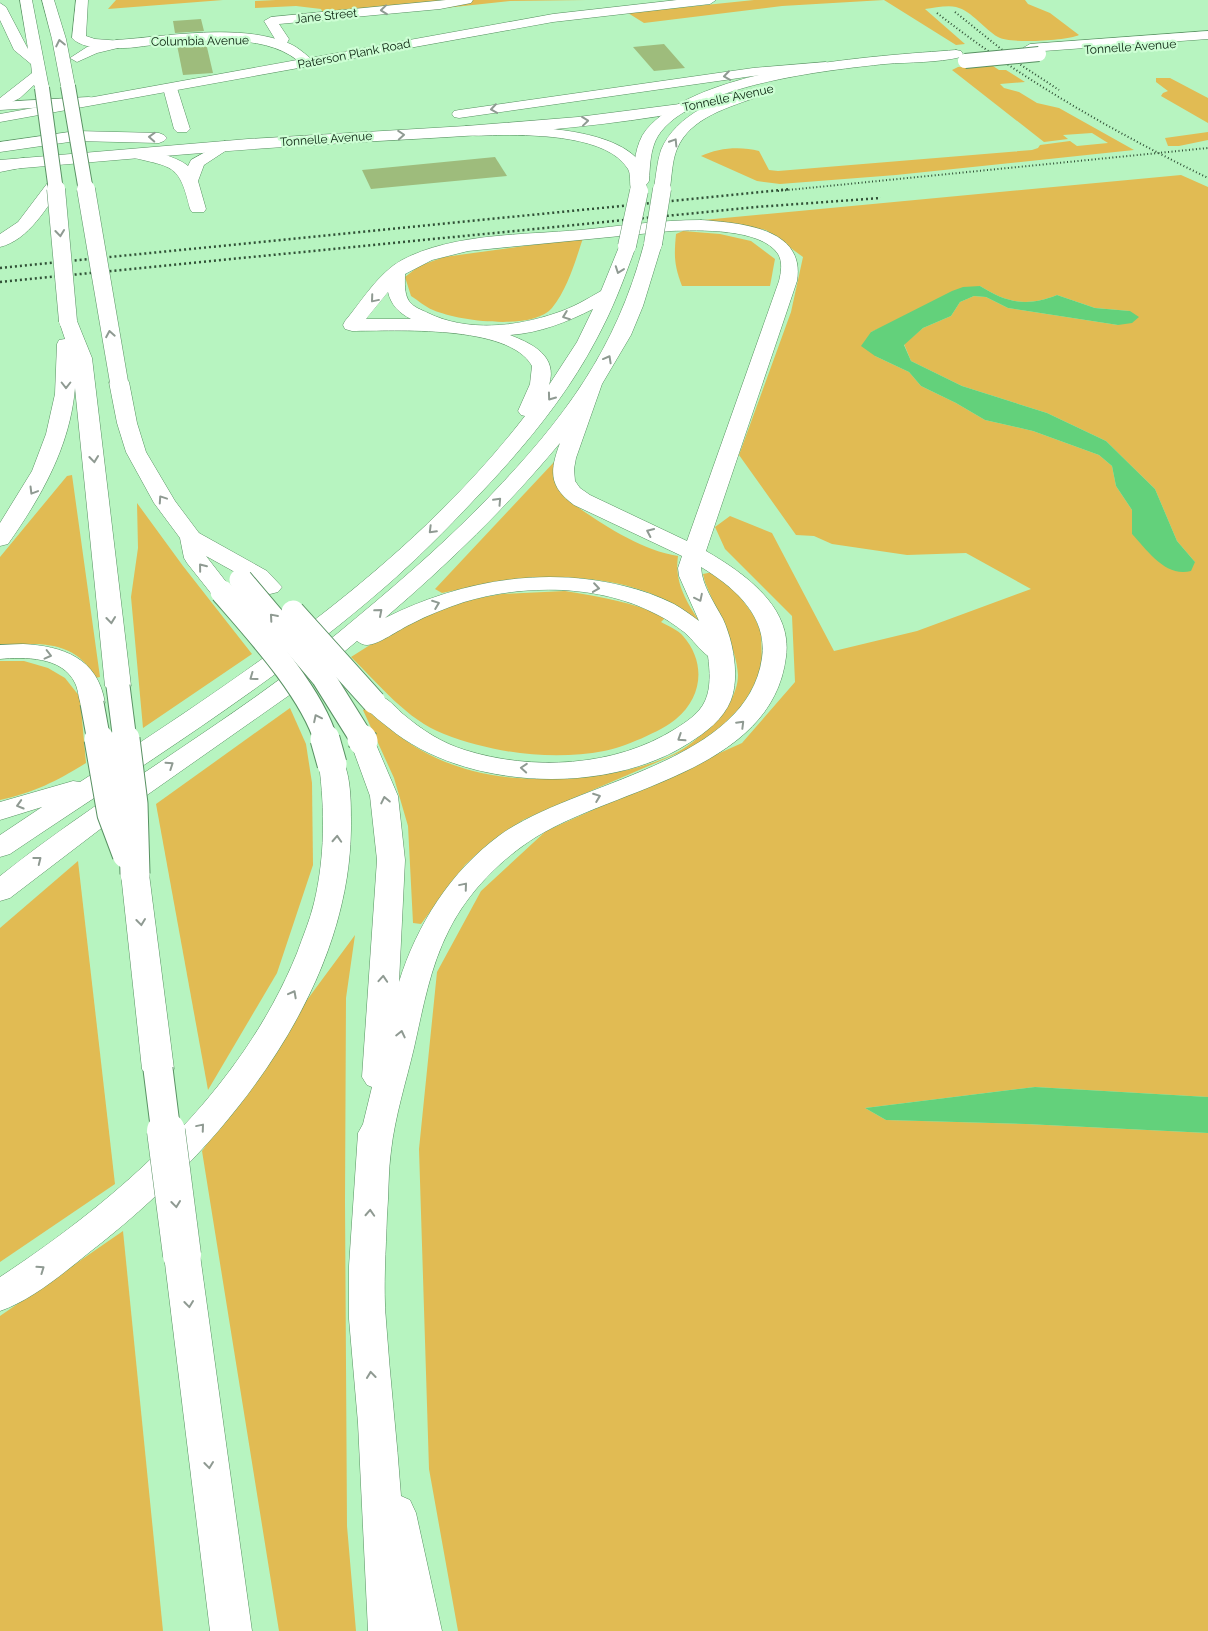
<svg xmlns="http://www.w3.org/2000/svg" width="1208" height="1631" font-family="Raleway,sans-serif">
  <rect width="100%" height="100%" fill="#b7f4c0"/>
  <g fill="#e1bb53" fill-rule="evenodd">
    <polygon points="116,0 223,0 108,9"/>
    <polygon points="276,0 586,0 510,1 445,8 323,13 321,9 296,6 255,8 255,1"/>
    <path d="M754,0H1025L1028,4L1050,13L1079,35C1065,41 1010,44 998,37C984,29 972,11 956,7C947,5 934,8 925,9L965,44L956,45L884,0L782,6L644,23L628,13Z"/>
    <path d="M990,64L999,70H1006L1025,82L1000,84L1004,88L1019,92L1037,103L1059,108L1134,150L896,175L780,184L757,181L701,156C718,148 740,146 759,151L769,170L778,171L1032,150L1038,148L1040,145L1070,141L1077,146L1108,143L1092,133L1063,135L1068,139L1044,142L952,70L958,67Z"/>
    <polygon points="1156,78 1170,78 1208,98 1208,123 1161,96 1163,93 1168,91 1156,82"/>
    <polygon points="1208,132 1208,140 1179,146 1168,146 1165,138"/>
    <path d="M1181,175L1208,187V1097L1035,1087L865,1108L886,1120L1026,1124L1208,1133V1631H458L429,1469L419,1149L437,972L481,891L546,831L742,743L795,682L792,616L725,549L715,527L730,516L772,533L834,651L917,631L1031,589L966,553L907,555L832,544L814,536L796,535L739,455L791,312L803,257L766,230L703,220ZM980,286C1007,303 1027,307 1057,295L1095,308L1130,311L1118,325L1008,308L986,297L974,296L960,302L951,316L923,328L904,344L911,361L962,386L1047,413L1106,441L1155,489L1177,541L1195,562L1132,534V510L1116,486L1112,466L1099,455L1033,431L985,420L956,403L921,386L909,372L875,356L871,332Z"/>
    <path d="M683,231L720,234L751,241L775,259L770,286H682C674,265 674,256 676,234Z"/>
    <path d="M583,238C575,262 568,288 552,308C533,331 458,321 433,310C425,307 418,300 411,296L405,277L419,266L444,257Z"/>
    <path d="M555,461C553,477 556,485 565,498C597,521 639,550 678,556C674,583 687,603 702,625C694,619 686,611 677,606C605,565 519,576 442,593L435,589Z"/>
    <path d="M72,475L100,677L95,678C77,640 37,642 0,646V557L67,476Z"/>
    <polygon points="137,503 183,566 252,654 143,728 131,597 138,548"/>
    <path d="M713,572L739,595L754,616L761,632L762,665L757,681L741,707L716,732L688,749L523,820L492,841L465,865L421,924L413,923L408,826L394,778L363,710L368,706C398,740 429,759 473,771C529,786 621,780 674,754C688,747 699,737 710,727C724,714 738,694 738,675C737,648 715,608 705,582L703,574Z"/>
    <path d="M565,591C602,597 632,602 666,617L661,622C668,626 678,630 683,636C706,662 703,697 676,719C662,731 622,748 604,751C552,761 493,753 444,734C407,720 379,684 351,657L381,638L445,607L479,598L502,594Z"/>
    <path d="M0,661H24L48,668L65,678L80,697L86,763C55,782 35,792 0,800Z"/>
    <polygon points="290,708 306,744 312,783 313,865 277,973 208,1090 156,804"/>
    <polygon points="78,861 115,1184 0,1262 0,928"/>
    <polygon points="355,935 346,998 345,1202 347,1526 356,1631 279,1631 202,1151 290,1023"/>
    <polygon points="123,1231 163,1631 0,1631 0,1316"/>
  </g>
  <g fill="#63d17b">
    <path d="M980,286C1007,303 1027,307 1057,295L1095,308L1130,311L1139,317L1132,323L1118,325L1008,308L986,297L974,296L960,302L951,316L923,328L904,345L911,361L962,386L1047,413L1106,441L1155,489L1177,541L1195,562L1191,571C1166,578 1147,550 1132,534V510L1116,486L1112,466L1099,455L1033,431L985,420L956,403L921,386L909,372L875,356L861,346L871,332L952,291L963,287Z"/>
    <polygon points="1035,1087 1208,1097 1208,1133 1026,1124 886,1120 865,1108"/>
  </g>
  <g fill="#9ebc7c">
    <polygon points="201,19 204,31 175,33 173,21"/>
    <polygon points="206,43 213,73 183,75 177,45"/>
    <polygon points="664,44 685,68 654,71 633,47"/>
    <polygon points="495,157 507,176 371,189 362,170"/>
  </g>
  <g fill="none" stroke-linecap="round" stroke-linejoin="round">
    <defs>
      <g id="minor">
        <polygon points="446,0 473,0 471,3 440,9 279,24 289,39 285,47 280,48 273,44 275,39 264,21 271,17"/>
        <polygon points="170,84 175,85 177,88 190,129 187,132 177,132 174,129 163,88 165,85"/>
        <polygon points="89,97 94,98 96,101 94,104 0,110 0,102"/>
        <path d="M225,141L230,143L233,146L204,165L198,181L206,209L204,212H192L190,209C179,163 173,168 131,157L128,154L131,151C144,147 178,157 188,166L191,160Z"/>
      </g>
      <path id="secondary" d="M677,0H716L710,4L553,22L0,122V114L297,60C261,32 197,41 154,45C141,46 125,50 112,47L110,44L112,41L117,40C169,36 239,23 288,43C296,46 303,52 310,58L553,14Z"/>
      <g id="primary">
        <path d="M76,0H88L86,36L95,39L122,41L124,44L122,47C108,50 82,49 72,38Z"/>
        <polygon points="826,62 833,66 831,69 753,76 459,118 454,117 452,114 454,111 459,110 753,68"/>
        <path d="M754,89L759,90L761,93L759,96C624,130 482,135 344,143C229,150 115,160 0,170V160L248,139L466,126L578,117L680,104Z"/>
        <polygon points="76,131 159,133 164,135 167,138 164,141 159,143 76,141 0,152 0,142"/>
      </g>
      <g id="trunk">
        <polygon points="1208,31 1208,39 1030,52 1023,48 1030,44"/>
        <path d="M956,50L961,51L963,54L961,57C937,63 910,62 885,64C828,70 690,85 658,136C650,149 650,167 649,181L647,184H635L633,181C634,165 635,144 646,130C699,66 876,56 956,50Z"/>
      </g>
      <g id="motorway">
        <polygon points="20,0 32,0 49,88 47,91 37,91 34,85 20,98 0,108 0,98 32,73 31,64 14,50 0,20 0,3 6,7 28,49"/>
        <polygon points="42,0 54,0 66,39 75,86 73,89 63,89 61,86 52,39"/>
        <polygon points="117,40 122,41 124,44 122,47 97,53 77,62 70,58 87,47"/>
        <path d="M755,89L760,90L762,93L760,96C730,107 690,117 677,149C672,161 672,175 670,188L668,191H656L654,188C656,176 657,162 661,150C676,114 720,97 755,89Z"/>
        <path d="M466,126C510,126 620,123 644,168C647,174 646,184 647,191L645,194H633C628,187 632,176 628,169C608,136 537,135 503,135C489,135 474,137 461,134L458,131L461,128Z"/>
        <polygon points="24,158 30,160 32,163 30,166 0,172 0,162"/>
        <path d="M55,179L61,181L63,184C47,207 29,240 0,247V234L18,222L49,181Z"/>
        <path d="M701,220C739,223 806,227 797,281L706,551C744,573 793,607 786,657C772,771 617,787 536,837C501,859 468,892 449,930C430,967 423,1008 414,1048C406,1082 395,1116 391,1151C388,1172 389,1194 387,1215C386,1250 383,1286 386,1321C390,1380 397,1438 401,1496L410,1500L416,1513L442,1631H368L358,1423L349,1319V1266L358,1133L363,1124L372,1087L367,1085L362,1077L377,860L370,796L350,741L354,735L363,733L372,735L398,796L405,860L399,982C417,924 451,871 500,835C575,781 747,764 762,658C768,616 734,587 701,567C702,586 714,602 723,619C733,641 740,676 731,700C723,720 706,732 689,743C607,796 464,790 389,728C379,720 368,712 361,702L365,697C371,695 377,694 383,697C391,701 397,709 403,714C422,730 442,743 465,750C532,771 615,767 675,729C686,722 699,714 705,701C711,688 710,671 708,656C700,650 693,640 684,632C676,626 665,618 656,614C599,584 524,584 464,602C446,608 428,615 411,624C400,629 378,645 367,645C363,645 360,643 357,641L308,682L120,814L10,898L0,901V876C93,802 196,742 291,671C307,659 322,645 338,633C390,590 442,546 489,497C564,419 616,350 644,244L647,240L653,239L659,240L662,244L643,306L631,335L602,384L576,458L574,469L575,481L580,488L590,495L687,541L779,281C781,273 783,262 778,254C761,228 698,230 671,231L468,251L432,260L407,273L405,274C405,283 404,293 409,301C413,307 422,310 428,313C467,332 516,327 556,313C572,308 587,299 601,291L621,242L627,241L633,242L636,246C624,279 613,309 596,340C565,399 520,452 474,500C446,530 416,560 385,587C270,687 136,769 10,854L0,857V835L42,807L0,820V802L73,781L80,782C240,677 406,570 525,416L521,415L518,411L530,384L532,366C509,324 394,331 352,331L345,329L343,325L345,321C362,301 378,273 402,260C453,233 524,235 580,230C621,226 660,220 701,220ZM388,292C391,305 399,313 411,319H366ZM593,309L577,342L549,385C558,356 533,344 510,335C540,333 567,322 593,309ZM560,443C550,470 548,486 574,505L682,556L678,568L679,576L699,621C691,615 683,609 674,604C658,596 641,590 624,586C543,566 459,581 385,618C448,564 507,507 560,443Z"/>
        <path d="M68,315L75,317L77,321L92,358L131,686L127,691L118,694L109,691L105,686L75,388C70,447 41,497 8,544L0,546V523L32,471L46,434L55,394L57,344L59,340L65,339L59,321L61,317Z"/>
        <polygon points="119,376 126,378 129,382 137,423 146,452 175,501 199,533 267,571 282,587 278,592 270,594 262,592 251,581 206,556 234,592 230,597 222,599 214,597 187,563 184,558 180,538 154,503 126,452 117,423 109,382 112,378"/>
        <path d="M23,644C63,646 98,658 105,703L101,708L92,711L83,708C78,701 79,691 75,683C62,656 24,657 0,659V645Z"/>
        <path d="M332,756L341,758C352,773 351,810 351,829C349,997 218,1153 91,1251C65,1272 32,1300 0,1311V1277C122,1197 241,1091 297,953C303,936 310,920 314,903C325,857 325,811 319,764L323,758Z"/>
        <polygon points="135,865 145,867 149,874 174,1069 169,1077 158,1081 147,1077 142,1069 121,874 125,867"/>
        <polygon points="182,1241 195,1245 200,1255 252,1631 210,1631 164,1255 169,1245"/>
      </g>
    </defs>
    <use href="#minor" stroke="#589162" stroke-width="1"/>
    <use href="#secondary" stroke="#589162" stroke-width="1"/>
    <use href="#primary" stroke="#589162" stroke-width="1"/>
    <use href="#trunk" stroke="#589162" stroke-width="1"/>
    <use href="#motorway" stroke="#589162" stroke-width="1"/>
    <use href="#minor" fill="#fff" fill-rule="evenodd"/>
    <use href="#secondary" fill="#fff" fill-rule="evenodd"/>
    <use href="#primary" fill="#fff" fill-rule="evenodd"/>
    <use href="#trunk" fill="#fff" fill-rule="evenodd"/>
    <use href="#motorway" fill="#fff" fill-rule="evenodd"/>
    <g stroke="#315137" stroke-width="2" stroke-dasharray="1 2.5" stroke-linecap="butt">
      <polyline points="955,12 1021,65 1059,90"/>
      <path d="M937,13C1021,79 1112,131 1208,178"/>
      <polyline points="778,191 1208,148"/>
    </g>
    <g stroke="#315137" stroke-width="2.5" stroke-dasharray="2 3" stroke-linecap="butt">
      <polyline points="0,268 791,189"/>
      <polyline points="0,282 756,207 881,198"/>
    </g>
    <defs>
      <polyline id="trunk-bridge" points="965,61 1039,54"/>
      <g id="motorway-bridge-far4">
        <polyline points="68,86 86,191"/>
        <polyline points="42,88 56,191"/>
        <polyline points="662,191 662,188"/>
      </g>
      <g id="motorway-bridge-far3">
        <polyline points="56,189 68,321"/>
        <polyline points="86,189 119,382"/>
        <polyline points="653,244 662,189"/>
        <polyline points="627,246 639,191"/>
      </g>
      <g id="motorway-bridge-far2">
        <polyline points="241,580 323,677 363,741"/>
        <path d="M222,592C255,630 312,692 326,741"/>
        <polyline points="293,612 374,702"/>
        <polyline points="118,686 125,741"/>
        <polyline points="92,703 99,741"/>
      </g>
      <g id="motorway-bridge-far1">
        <polyline points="99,739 112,814 127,854"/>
        <polyline points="125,739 133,804 135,874"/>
        <polyline points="325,739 332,764"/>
        <polyline points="362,739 363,741"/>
        <polyline points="158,1069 166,1133"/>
      </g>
      <polyline id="motorway-bridge" points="166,1131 182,1255"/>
    </defs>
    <use href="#trunk-bridge" stroke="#589162" stroke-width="16" stroke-linecap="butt"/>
    <use href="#motorway-bridge-far4" stroke="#589162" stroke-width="16" stroke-linecap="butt"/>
    <use href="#motorway-bridge-far3" stroke="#589162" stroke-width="19" stroke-linecap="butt"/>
    <use href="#motorway-bridge-far2" stroke="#589162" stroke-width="25" stroke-linecap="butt"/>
    <use href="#motorway-bridge-far1" stroke="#589162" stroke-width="31" stroke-linecap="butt"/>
    <use href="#motorway-bridge" stroke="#589162" stroke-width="39" stroke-linecap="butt"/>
    <use href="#trunk-bridge" stroke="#fff" stroke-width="14"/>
    <use href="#motorway-bridge-far4" stroke="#fff" stroke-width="14"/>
    <use href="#motorway-bridge-far3" stroke="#fff" stroke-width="18"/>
    <use href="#motorway-bridge-far2" stroke="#fff" stroke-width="23"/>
    <use href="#motorway-bridge-far1" stroke="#fff" stroke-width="29"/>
    <use href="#motorway-bridge" stroke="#fff" stroke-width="38"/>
  </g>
  <defs><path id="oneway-chevron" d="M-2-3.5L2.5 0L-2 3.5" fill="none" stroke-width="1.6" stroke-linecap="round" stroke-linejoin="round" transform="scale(1.25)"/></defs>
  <g stroke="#8f9a92">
    <use href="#oneway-chevron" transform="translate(384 10) rotate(174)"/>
    <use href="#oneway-chevron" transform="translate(60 43) rotate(-102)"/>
    <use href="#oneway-chevron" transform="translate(727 76) rotate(172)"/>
    <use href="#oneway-chevron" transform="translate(494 109) rotate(172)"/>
    <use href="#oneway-chevron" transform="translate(585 121) rotate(-6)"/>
    <use href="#oneway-chevron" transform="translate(401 135) rotate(-4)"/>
    <use href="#oneway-chevron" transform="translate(152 137) rotate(-177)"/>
    <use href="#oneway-chevron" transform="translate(674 142) rotate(-58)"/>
    <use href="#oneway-chevron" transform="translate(60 233) rotate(84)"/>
    <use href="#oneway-chevron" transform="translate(619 270) rotate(110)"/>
    <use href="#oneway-chevron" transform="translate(374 299) rotate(130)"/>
    <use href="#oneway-chevron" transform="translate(566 316) rotate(159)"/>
    <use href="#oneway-chevron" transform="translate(110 334) rotate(-100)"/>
    <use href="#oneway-chevron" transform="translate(608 359) rotate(-61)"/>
    <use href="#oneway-chevron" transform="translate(66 385) rotate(90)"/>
    <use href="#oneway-chevron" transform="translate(551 397) rotate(126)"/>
    <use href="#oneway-chevron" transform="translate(94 459) rotate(84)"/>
    <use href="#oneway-chevron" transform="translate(33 491) rotate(121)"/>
    <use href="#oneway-chevron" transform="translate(162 499) rotate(-124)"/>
    <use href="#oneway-chevron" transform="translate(498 501) rotate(-47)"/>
    <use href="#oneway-chevron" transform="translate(432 530) rotate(135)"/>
    <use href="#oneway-chevron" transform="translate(650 532) rotate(-155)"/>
    <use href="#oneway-chevron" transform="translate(202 567) rotate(-129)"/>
    <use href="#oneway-chevron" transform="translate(596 588) rotate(8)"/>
    <use href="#oneway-chevron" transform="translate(699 598) rotate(64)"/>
    <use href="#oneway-chevron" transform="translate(436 604) rotate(-21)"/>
    <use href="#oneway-chevron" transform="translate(379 612) rotate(-41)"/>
    <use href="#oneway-chevron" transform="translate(273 617) rotate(-131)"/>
    <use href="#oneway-chevron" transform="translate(111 620) rotate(84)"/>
    <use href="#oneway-chevron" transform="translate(48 655) rotate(14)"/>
    <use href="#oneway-chevron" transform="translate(253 677) rotate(144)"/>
    <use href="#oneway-chevron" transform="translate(317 718) rotate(-116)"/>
    <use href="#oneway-chevron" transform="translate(741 724) rotate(-45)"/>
    <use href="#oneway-chevron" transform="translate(681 738) rotate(147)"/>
    <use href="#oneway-chevron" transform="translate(170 765) rotate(-34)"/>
    <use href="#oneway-chevron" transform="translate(524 768) rotate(-176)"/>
    <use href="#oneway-chevron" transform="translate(597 797) rotate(-21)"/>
    <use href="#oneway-chevron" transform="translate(385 800) rotate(-102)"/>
    <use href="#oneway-chevron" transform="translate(20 805) rotate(164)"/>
    <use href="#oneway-chevron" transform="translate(337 839) rotate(-87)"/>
    <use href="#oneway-chevron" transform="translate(38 860) rotate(-38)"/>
    <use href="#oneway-chevron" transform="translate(464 886) rotate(-50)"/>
    <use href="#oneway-chevron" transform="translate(141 922) rotate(83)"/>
    <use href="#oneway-chevron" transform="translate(383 979) rotate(-86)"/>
    <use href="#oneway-chevron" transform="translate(293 994) rotate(-62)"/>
    <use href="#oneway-chevron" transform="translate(401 1034) rotate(-77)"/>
    <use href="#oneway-chevron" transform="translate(201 1127) rotate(-50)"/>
    <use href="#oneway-chevron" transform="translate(176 1204) rotate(83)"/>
    <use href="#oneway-chevron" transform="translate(370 1213) rotate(-87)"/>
    <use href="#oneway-chevron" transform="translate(41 1269) rotate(-35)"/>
    <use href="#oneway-chevron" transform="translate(189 1304) rotate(83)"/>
    <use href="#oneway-chevron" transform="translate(371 1375) rotate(-96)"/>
    <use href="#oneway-chevron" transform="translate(209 1465) rotate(83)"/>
  </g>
  <g text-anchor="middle" stroke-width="4.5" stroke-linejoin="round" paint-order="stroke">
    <g font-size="12" fill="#071f0c" stroke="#cdfed4">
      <text transform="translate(326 16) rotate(-6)" y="4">Jane Street</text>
      <text transform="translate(200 41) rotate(-1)" y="4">Columbia Avenue</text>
      <text transform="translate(1130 47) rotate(-4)" y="4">Tonnelle Avenue</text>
      <text transform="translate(354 54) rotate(-11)" y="4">Paterson Plank Road</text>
      <text transform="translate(728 98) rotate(-12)" y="4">Tonnelle Avenue</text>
      <text transform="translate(326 139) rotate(-4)" y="4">Tonnelle Avenue</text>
    </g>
  </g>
</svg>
